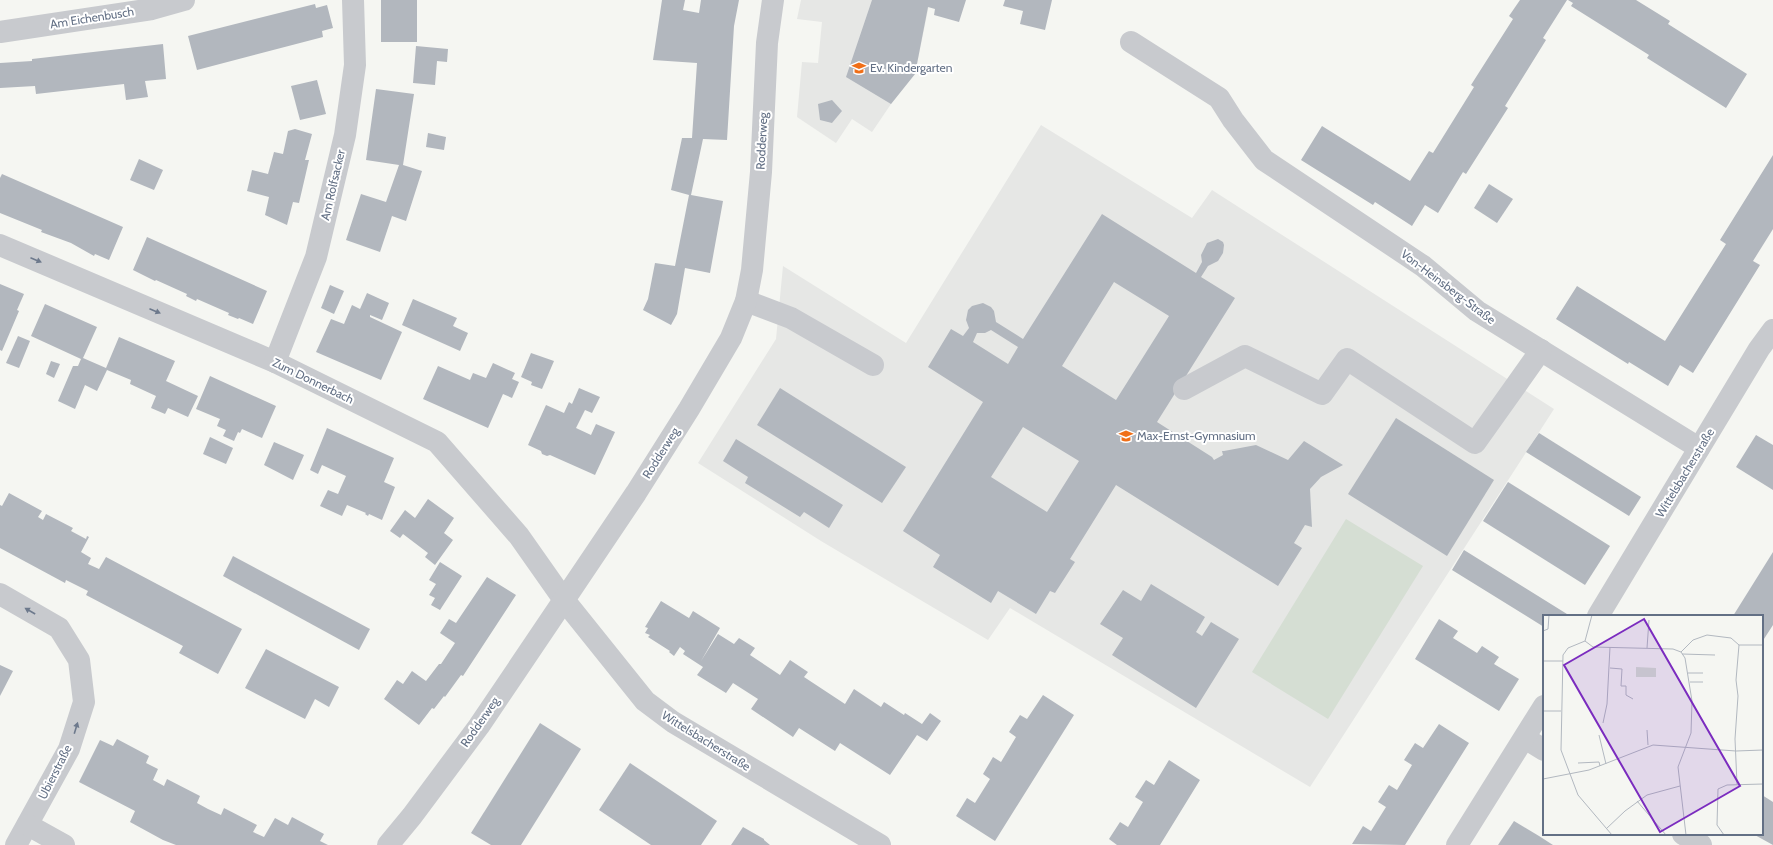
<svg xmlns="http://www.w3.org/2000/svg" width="1773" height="845" font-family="Cabin,sans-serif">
  <rect width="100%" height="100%" fill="#f5f6f2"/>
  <g fill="#e6e7e5">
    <polygon points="801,0 930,0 915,74 891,104 872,132 852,119 836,143 797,117 802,62 818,63 822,22 797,19"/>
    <polygon points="1041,125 1192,218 1212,190 1554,409 1310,787 1010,608 988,640 821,541 698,463 776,339 783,266 906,343"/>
  </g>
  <polygon fill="#d5ded3" points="1346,519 1423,566 1328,719 1252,672"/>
  <g fill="#b2b7be" fill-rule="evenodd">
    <rect x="381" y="0" width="36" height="42"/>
    <polygon points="662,0 685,0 683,10 699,13 701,0 739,0 734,26 727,140 703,139 691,195 723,201 710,273 685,268 677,314 671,325 643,310 648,299 655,263 675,266 689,195 671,190 682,138 692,138 697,63 653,60"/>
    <polygon points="872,0 966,0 959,22 934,15 935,9 928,7 915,74 891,104 846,77"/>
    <polygon points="1005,0 1052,0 1045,30 1020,24 1023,11 1003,6"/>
    <polygon points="1520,0 1567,0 1543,38 1546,40 1505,106 1508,108 1466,174 1463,172 1438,213 1425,205 1412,226 1375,202 1373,205 1301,160 1322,126 1410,181 1429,151 1433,153 1474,87 1471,85 1513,19 1509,16"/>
    <polygon points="1568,0 1636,0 1670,21 1668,24 1747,74 1726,108 1647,58 1649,55 1571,6 1573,3"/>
    <polygon points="315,4 316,8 327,5 333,28 322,31 323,37 197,70 188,36"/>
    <polygon points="163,44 166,79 145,81 148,97 126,100 124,84 36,94 35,86 0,88 0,63 32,61 32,59"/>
    <polygon points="416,46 448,49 447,62 437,61 435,85 413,83"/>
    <polygon points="317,80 326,114 300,120 291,86"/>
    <polygon points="376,89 414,94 403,165 422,171 406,221 392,216 380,252 346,240 361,194 386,202 399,165 366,160"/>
    <polygon points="832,100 842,111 832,123 820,120 818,104"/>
    <polygon points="295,129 312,134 305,160 309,160 299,203 293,202 287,225 265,215 269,197 247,191 252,170 268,174 274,152 283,154 288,131"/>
    <polygon points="428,133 446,137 444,150 426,147"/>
    <polygon points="1773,155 1773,229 1753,261 1760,265 1693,373 1680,365 1668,386 1629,362 1628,364 1556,319 1577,286 1665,341 1726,244 1720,240"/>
    <polygon points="139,159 163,170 154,190 130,180"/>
    <polygon points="2,174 123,227 109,260 95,254 94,256 71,243 41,232 42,230 0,213 0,178"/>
    <polygon points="1489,184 1513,199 1497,223 1474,208"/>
    <path d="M1102,214L1196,273L1202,262L1201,255L1207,243L1218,239L1223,242L1224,245L1223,253L1218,261L1208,266L1201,277L1235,298L1157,422L1212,457L1214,460L1223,455L1222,451H1224L1256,445L1288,460L1304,441L1343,465L1321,477L1310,489L1312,527L1305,525L1294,543L1302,548L1278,586L1116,485L1070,559L1075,562L1055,593L1050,591L1036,614L998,591L991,603L933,567L940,555L903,531L983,402L928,367L951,329L963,336L969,328L966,320L968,310L972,306L983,303L991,307L994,311L996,322L1023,339ZM1114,282L1169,316L1116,400L1062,366ZM991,330L1018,347L1008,364L973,342L977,333H985ZM1023,427L1079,461L1047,512L991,477Z"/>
    <polygon points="147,237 267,291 253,324 239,318 238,319 228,315 229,313 197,299 196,301 186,296 187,294 156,280 155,281 133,270"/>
    <polygon points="0,284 24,294 17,310 19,311 2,351 0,350"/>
    <polygon points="330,285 344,291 334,314 321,308"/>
    <polygon points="367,293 389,303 382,320 370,315 370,317 402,332 381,380 316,352 331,319 344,324 352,305 360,309"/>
    <polygon points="413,299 457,318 453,326 468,333 460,351 402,325"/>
    <polygon points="45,304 97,327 83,358 106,368 119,337 175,361 166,381 198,396 188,417 168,408 165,414 151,408 156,396 130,384 131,380 107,370 97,391 85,385 75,409 58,401 73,366 78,366 81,359 31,336"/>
    <polygon points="18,336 30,341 19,368 6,363"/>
    <polygon points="531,353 554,361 542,389 531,385 532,382 521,377"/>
    <polygon points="51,361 60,364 54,378 46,374"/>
    <polygon points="493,363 515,373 512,379 519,382 512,398 503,394 488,428 423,399 438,366 470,380 473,373 486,378"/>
    <polygon points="210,376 276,406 262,438 242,429 240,433 238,432 234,441 223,436 226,430 217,426 220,419 196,409"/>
    <polygon points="579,388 600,397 592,413 585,410 576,428 591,435 596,424 615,432 595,475 550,455 547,456 542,454 541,451 528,445 546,405 564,413 569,402 572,404"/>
    <polygon points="780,388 906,467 882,503 757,425"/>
    <polygon points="1396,418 1494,480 1447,556 1348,494"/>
    <polygon points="327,428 394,458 384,482 395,487 382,520 369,514 368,516 365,514 366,513 347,505 342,516 320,506 328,490 338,494 346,476 322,465 318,474 310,470"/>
    <polygon points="1539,433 1641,497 1629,516 1526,452"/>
    <polygon points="1756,435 1773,445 1773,490 1736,467"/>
    <polygon points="210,437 233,448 226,464 203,454"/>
    <polygon points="736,439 843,505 829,528 804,512 800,517 745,483 748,477 723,461"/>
    <polygon points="274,442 304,455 293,480 264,465"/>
    <polygon points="1508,482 1610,546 1585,585 1483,521"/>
    <polygon points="9,493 42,511 38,517 43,520 46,514 73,528 71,531 86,539 87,536 89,537 81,552 91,558 88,564 99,569 106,557 242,629 218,674 179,653 183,646 86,595 88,591 66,580 65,583 0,548 0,505 2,506"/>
    <polygon points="428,499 454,518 444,533 453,540 435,565 425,557 428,553 403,534 400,538 390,531 405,510 415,518"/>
    <polygon points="1464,550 1567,614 1566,616 1544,616 1544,627 1452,570"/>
    <polygon points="1773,552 1773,625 1762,642 1762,616 1733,616"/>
    <polygon points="233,556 370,629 359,650 223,576"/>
    <polygon points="440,562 462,576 440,610 431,605 435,598 429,595 436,584 429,580"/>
    <polygon points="487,577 516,595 463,676 461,675 445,697 444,696 434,709 432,708 419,725 384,699 397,680 403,684 412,671 426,681 439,664 441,664 455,643 440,633 449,619 456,623"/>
    <polygon points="1151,584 1205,617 1196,632 1202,636 1211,622 1239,639 1196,708 1112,655 1123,638 1100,624 1123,590 1141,601"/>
    <polygon points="661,601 689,618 693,611 720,628 701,661 718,634 734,644 739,638 755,648 750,655 780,675 790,660 808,672 804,677 845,704 854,689 881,707 884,702 904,715 905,713 922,724 930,713 941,721 927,741 917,735 890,775 840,743 835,751 799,728 793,737 751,709 758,699 733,683 726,693 697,675 703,667 683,654 685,651 680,647 674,656 669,652 670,651 648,637 650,635 645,633 648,628 645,627"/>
    <polygon points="1439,619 1458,631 1453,638 1477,653 1482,646 1499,657 1494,664 1519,679 1499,711 1415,659"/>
    <polygon points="266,649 339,687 329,707 315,699 305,719 245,688"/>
    <polygon points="0,665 13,671 0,696"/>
    <polygon points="1043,695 1074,715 995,841 956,816 967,798 975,803 990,779 983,774 993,757 1001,762 1016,737 1009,732 1020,715 1027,719"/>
    <polygon points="540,723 581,749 521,845 491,845 471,833"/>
    <polygon points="1439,724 1469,743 1405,845 1352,844 1363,826 1371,831 1386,807 1378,802 1389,785 1397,790 1412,765 1404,760 1415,743 1423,748"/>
    <polygon points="117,739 149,756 146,763 158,769 153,780 164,786 167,779 200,796 197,803 208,809 221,815 224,808 257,825 253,832 264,837 275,818 288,825 292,817 324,834 320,841 328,845 176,845 163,840 130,822 135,811 79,782 100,740 113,746"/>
    <polygon points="1169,760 1200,780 1160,845 1117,845 1109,839 1120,822 1128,827 1143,802 1135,797 1146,780 1154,785"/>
    <polygon points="630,763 717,821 701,845 651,845 599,810"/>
    <polygon points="1762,795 1773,802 1773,845 1753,834 1762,834"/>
    <polygon points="1514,821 1539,836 1553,845 1498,845"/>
    <polygon points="743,827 764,839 764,840 770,845 731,845"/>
  </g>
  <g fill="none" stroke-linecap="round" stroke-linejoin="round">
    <g stroke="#c8cace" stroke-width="22">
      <polyline points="0,32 152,9 184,0"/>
      <polyline points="1131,42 1219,98 1233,120 1264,160 1423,266 1477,311 1699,448"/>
      <polyline points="0,245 275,362 437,442 519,536 564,600 645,701 673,722 880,845"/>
      <polyline points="746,301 791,318 873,365"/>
      <polyline points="275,362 316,257 345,135 355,65 353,0"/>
      <polyline points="1184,389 1245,356 1322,394 1347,359 1475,443 1541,350"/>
      <polyline points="0,594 59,628 79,660 84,702 69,749 16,845"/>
      <polyline points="1598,616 1759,349 1773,330"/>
      <polyline points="1525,738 1544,750"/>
      <polyline points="28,825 64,845"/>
      <polyline points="1683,834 1701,845"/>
      <polyline points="388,845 412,816 479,726 564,600 636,493 689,409 731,338 746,301 752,270 761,172 767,43 773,0"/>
      <polyline points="1457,845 1544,706"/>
    </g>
  </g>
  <defs><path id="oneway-solid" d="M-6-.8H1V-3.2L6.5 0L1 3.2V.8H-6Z"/></defs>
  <g fill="#6d798c">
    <use href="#oneway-solid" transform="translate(36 260) rotate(23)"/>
    <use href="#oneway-solid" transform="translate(155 311) rotate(23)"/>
    <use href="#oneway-solid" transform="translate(30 611) rotate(-150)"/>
    <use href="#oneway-solid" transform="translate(76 728) rotate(-73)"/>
  </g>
  <defs>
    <symbol id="school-bare" viewBox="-9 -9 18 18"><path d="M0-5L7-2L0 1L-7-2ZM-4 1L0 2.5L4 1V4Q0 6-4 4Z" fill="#f06f18" stroke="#fff" stroke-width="2.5" paint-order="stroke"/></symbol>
  </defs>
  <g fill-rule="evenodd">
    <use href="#school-bare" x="849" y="58" width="20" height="20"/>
    <use href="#school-bare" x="1116" y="426" width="20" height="20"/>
  </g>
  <g text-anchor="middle" stroke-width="4" stroke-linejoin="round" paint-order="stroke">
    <g font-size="12" fill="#637085" stroke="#fff">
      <text transform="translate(92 18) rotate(-9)" y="4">Am Eichenbusch</text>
      <text transform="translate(762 141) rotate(-87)" y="4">Rodderweg</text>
      <text transform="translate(333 185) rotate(-77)" y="4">Am Rolfsacker</text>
      <text transform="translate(1448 287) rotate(37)" y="4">Von-Heinsberg-Straße</text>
      <text transform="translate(313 381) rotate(26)" y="4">Zum Donnerbach</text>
      <text transform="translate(661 453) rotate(-58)" y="4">Rodderweg</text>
      <text transform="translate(1685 473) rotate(-59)" y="4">Wittelsbacherstraße</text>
      <text transform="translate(480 722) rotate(-55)" y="4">Rodderweg</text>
      <text transform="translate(706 741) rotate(32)" y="4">Wittelsbacherstraße</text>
      <text transform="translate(55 772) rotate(-63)" y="4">Ubierstraße</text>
    </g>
    <g font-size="12" fill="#637085" stroke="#fff" text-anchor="start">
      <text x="870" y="72">Ev. Kindergarten</text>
      <text x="1137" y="440">Max-Ernst-Gymnasium</text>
    </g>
  </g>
  <g transform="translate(1543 615)">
    <rect width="220" height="220" fill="#f5f6f2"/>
    <path d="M93,52L113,53V62H93Z" fill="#d5ded3"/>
    <path fill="none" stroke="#b2b8c0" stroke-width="1" d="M0,16L5,14L6,0M42,26L50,32L130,34L138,37L142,43L149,86L148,118L135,152L143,220M42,26L25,33L20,40L18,135L35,180L69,220M42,26L49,0M196,30H220M104,33L106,5M138,37L150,25L164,20L188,23L196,30M139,39L172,40M0,46H20M67,53L79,54L78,71H83V80L90,84M145,58H160M147,67H160M0,96H18M60,108L64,89L67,32M104,115L105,130M56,120L63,149M35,148L56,147L57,151M0,164L46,155L110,130L193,136L220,135M194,169L192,124L195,81L193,65L196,30M94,186L123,220M63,214L82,196L104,180L137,171M181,220L174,210L175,174L184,170L220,169"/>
    <path fill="#7b2cbf" fill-opacity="0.15" stroke="#7b2cbf" stroke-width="2" d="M101,4L197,171L117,217L21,50Z"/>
    <rect width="220" height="220" fill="none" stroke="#637085" stroke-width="2"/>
  </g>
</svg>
